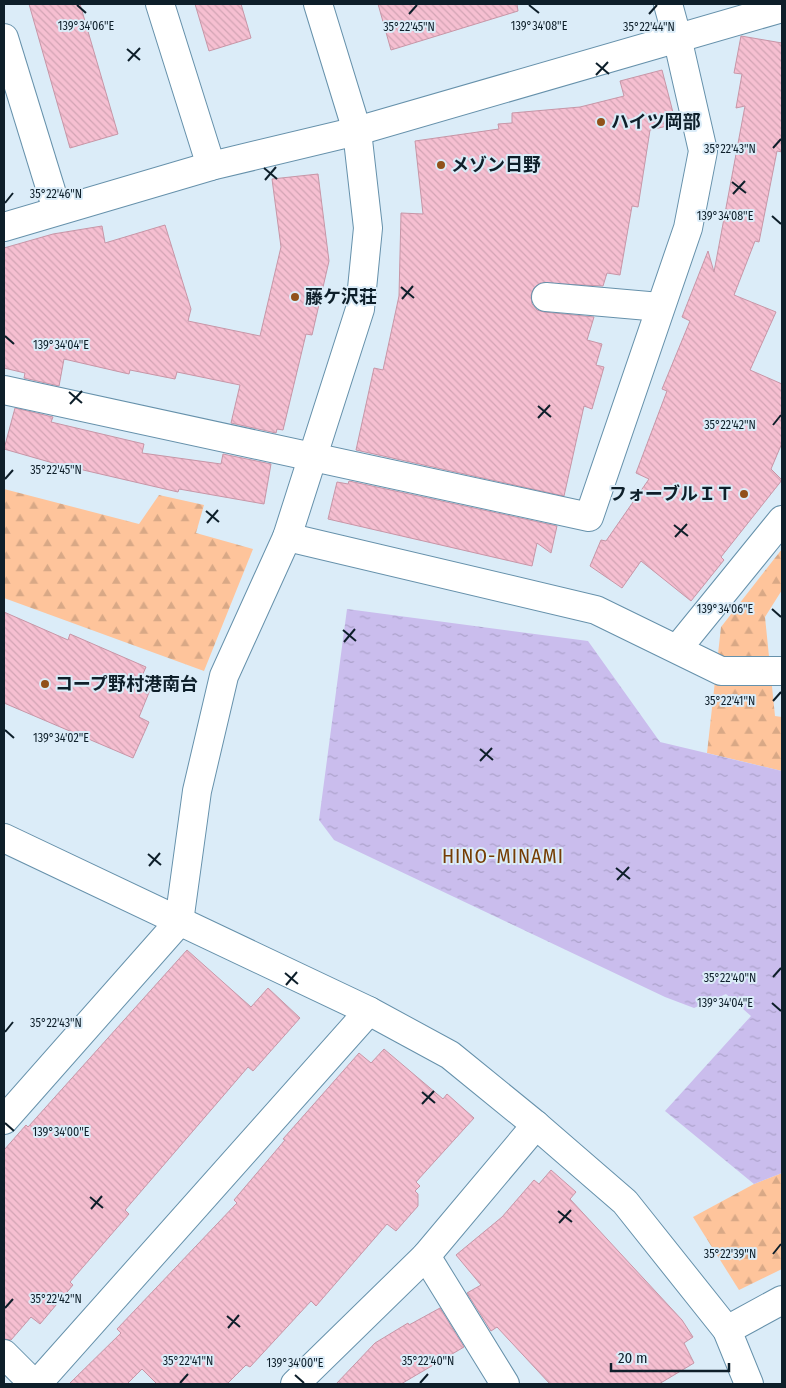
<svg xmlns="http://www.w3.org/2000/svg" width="786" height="1388" font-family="'Fira Sans Condensed','Noto Sans JP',sans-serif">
  <defs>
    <pattern id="forest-firs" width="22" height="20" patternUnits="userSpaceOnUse" patternTransform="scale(1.25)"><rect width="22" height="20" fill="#fec49b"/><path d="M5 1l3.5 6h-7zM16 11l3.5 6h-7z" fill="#d8a886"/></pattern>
    <pattern id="water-ripples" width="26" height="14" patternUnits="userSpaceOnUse" patternTransform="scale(1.25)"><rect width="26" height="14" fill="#cabded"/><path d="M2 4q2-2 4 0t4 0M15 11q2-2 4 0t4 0" fill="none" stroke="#aca2cb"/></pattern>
    <pattern id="building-back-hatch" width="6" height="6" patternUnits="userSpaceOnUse" patternTransform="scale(1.25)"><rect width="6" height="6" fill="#f6bfd1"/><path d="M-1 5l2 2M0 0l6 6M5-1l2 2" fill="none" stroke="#d2a4b4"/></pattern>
  </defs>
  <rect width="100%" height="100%" fill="#dbecf8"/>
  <g fill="url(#forest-firs)">
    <polygon points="4,489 139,524 159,495 204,505 196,533 253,549 204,671 4,598"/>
    <polygon points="782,549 782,590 765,617 775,716 782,717 782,771 707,753 721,627"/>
    <polygon points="782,1173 782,1269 739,1290 693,1217 754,1184"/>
  </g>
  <polygon fill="url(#water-ripples)" points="347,609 588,641 660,742 782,771 782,1173 754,1184 665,1111 751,1016 726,994 694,1008 665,997 334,840 319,820"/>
  <g fill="url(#building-back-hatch)" stroke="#c796a7">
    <polygon points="29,4 80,4 118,134 70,148"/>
    <polygon points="195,4 241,4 251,38 209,51"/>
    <polygon points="378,4 517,4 518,11 391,50"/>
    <polygon points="741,36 782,43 782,152 777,151 759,242 755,241 734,295 776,312 750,370 782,384 782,443 771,469 782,480 721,557 724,560 691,601 641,561 622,588 590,566 601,540 606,541 649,479 636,473 667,391 662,389 690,321 682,317 708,251 714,272 745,106 736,108 742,74 734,73"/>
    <polygon points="662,70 676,124 650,130 638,207 632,206 620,275 607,273 603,286 540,283 534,288 531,295 532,304 537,310 544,312 594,317 587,340 602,344 596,365 604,367 592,409 584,406 564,496 356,450 374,368 383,370 399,296 401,213 423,214 415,141 499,129 498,124 512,123 512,113 580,107 624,96 620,81"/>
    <polygon points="318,174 329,261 312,335 306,334 283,430 277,429 276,433 231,423 240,385 177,372 175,379 130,370 129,374 64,359 59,386 24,378 25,373 4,368 4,248 53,234 102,226 105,243 165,225 191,309 188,321 260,336 281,247 272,179"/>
    <polygon points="15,408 53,417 51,422 144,444 142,453 221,464 223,454 271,464 264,504 179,489 178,492 53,463 4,449"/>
    <polygon points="349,481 557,526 551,553 537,543 532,566 328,519 337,482 348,484"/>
    <polygon points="4,612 68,640 70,634 146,667 138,685 150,690 139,717 149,722 133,758 4,703"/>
    <polygon points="187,950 251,1007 268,988 300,1018 253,1071 248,1067 125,1210 129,1214 70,1282 73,1285 40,1324 31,1317 11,1340 4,1339 4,1150 26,1125 28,1127"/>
    <polygon points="384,1049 443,1099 447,1094 474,1118 416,1182 420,1186 415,1191 418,1194 418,1206 396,1231 387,1224 316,1306 311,1301 250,1367 246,1365 227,1384 157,1384 142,1369 127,1384 69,1384 121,1333 117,1329 237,1203 234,1200 285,1140 283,1139 359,1053 371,1063"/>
    <polygon points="551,1170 576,1192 570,1199 682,1320 693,1337 684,1343 694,1363 659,1384 550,1384 497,1327 491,1331 467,1293 481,1285 456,1255 502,1217 534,1180 539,1184"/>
    <polygon points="440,1308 464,1347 401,1384 336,1384 375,1343 408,1323 409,1325"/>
  </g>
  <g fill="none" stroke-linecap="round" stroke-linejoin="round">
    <defs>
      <g id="minor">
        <polyline points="160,4 211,166"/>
        <polyline points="4,38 57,210"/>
        <polyline points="4,227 211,166 357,131 782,8"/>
        <polyline points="546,297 660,307"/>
        <polyline points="4,390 589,517 688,228 703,151 677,37 668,4"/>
        <polyline points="287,537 596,610 721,671 782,671"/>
        <polyline points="678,648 782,520"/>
        <polyline points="4,838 369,1011 450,1055 536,1125 625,1202 727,1330 749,1384"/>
        <polyline points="4,1120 179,922 197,791 224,676 287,537 360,309 368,228 357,131 318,4"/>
        <polyline points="426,1256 505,1384"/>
        <polyline points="727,1330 782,1300"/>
        <polyline points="4,1354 34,1384"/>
        <polyline points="37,1384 369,1011"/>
        <polyline points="295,1384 426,1256 536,1125"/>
      </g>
    </defs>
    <use href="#minor" stroke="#6691ab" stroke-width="30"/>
    <use href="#minor" stroke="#fff" stroke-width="28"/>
  </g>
  <path fill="none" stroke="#0e1f2a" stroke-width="2" d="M77,5L86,13M529,5L539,13M409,14L417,5M649,14L657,5M127,49L140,60M128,61L140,48M596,63L609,74M596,75L608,62M773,148L781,139M264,168L277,179M265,180L276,167M732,182L746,193M733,194L745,181M5,203L13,193M772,216L781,224M401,287L414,298M402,299L413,286M5,336L14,344M69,392L82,403M70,404L82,391M538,406L551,417M538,418L550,405M773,425L781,415M5,479L13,470M206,511L219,522M207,523L218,510M674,525L688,536M675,537L687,524M772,609L781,617M343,630L356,641M344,642L355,629M773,701L781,692M5,730L14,738M480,749L493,760M480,761L492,748M148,854L161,865M149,866L160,853M616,868L630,879M617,880L629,867M285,973L298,984M773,977L781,968M286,985L297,972M772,1003L781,1011M5,1032L13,1022M422,1092L435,1103M422,1104L434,1091M5,1123L14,1131M90,1197L103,1208M91,1209L102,1196M558,1211L572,1222M559,1223L571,1210M773,1254L781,1244M5,1308L13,1299M227,1316L240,1327M228,1328L239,1315M295,1375L304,1383M180,1383L188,1374M420,1383L428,1374"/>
  <g fill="#91511a" stroke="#dbecf8" stroke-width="2">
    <circle cx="601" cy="122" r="5"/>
    <circle cx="441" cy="165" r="5"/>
    <circle cx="295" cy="297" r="5"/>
    <circle cx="744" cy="494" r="5"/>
    <circle cx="45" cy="684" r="5"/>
  </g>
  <g text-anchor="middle" stroke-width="4" stroke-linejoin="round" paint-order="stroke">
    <g font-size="18" font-weight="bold" fill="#0e1f2a" stroke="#dbecf8" text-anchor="start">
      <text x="611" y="128">ハイツ岡部</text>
      <text x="451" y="171">メゾン日野</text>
      <text x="305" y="303">藤ケ沢荘</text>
      <text x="734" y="500" text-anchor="end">フォーブルＩＴ</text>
      <text x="55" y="690">コープ野村港南台</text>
    </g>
    <g font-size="20" letter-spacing="1" fill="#753d04" stroke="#dbecf8">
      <text x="503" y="863">HINO-MINAMI</text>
    </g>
  </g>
  <g font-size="12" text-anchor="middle" fill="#0e1f2a" stroke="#dbecf8" stroke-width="4" stroke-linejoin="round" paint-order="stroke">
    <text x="539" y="30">139°34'08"E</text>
    <text x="86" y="30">139°34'06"E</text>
    <text x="409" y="31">35°22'45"N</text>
    <text x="649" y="31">35°22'44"N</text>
    <text x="730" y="153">35°22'43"N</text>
    <text x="56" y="198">35°22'46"N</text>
    <text x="725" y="220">139°34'08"E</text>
    <text x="61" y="349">139°34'04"E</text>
    <text x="730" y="429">35°22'42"N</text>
    <text x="56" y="474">35°22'45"N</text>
    <text x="725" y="613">139°34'06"E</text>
    <text x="730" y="705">35°22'41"N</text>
    <text x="61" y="742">139°34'02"E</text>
    <text x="730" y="982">35°22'40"N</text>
    <text x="725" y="1007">139°34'04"E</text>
    <text x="56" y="1027">35°22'43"N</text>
    <text x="61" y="1136">139°34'00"E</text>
    <text x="730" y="1258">35°22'39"N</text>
    <text x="56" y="1303">35°22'42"N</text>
    <text x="188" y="1365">35°22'41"N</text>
    <text x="428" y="1365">35°22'40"N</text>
    <text x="295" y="1367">139°34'00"E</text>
  </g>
  <rect width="786" height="1388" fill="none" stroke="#0e1f2a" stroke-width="10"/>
  <path d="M611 1363v8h118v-8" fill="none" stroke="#0e1f2a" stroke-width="2.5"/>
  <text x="618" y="1363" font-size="15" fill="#0e1f2a" stroke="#dbecf8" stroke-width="4" paint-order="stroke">20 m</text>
</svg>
